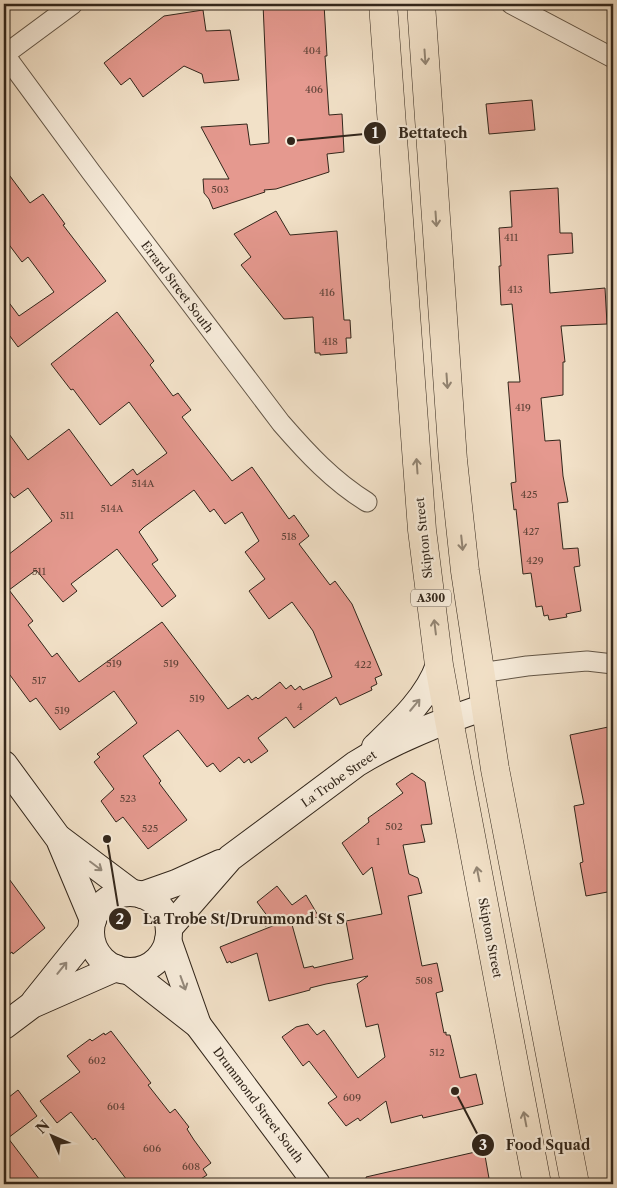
<svg xmlns="http://www.w3.org/2000/svg" width="617" height="1188" font-family="'Libre Caslon Text',serif">
  <rect width="100%" height="100%" fill="#f2e1c8"/>
  <filter id="stains"><feTurbulence type="fractalNoise" baseFrequency=".004" numOctaves="4"/><feColorMatrix values="0 0 0 0 .2 0 0 0 0 .09 0 0 0 0 .02 0 0 0 .5 -.17"/></filter>
  <radialGradient id="worn" r=".72"><stop offset=".6" stop-color="#630" stop-opacity="0"/><stop offset="1" stop-color="#630" stop-opacity=".3"/></radialGradient>
  <g fill="#e5998f" stroke="#32261b" fill-rule="evenodd">
    <polygon points="263,4 324,4 327,56 325,56 329,115 342,114 344,152 327,154 329,172 276,189 264,190 265,192 213,209 209,199 204,193 203,179 229,179 201,127 247,124 250,145 269,143"/>
    <polygon points="203,10 206,31 230,30 239,80 204,83 202,74 184,66 143,97 130,78 121,85 104,63 164,16"/>
    <polygon points="532,100 535,130 489,134 486,104"/>
    <polygon points="4,168 30,203 43,194 65,224 63,225 106,281 18,347 4,328 4,296 19,316 54,292 28,257 22,262 4,238"/>
    <polygon points="558,188 560,233 572,233 573,253 548,255 550,293 605,288 607,324 561,326 565,362 563,362 563,395 541,398 545,441 560,440 563,476 568,502 558,503 563,549 578,548 580,566 574,567 581,611 566,614 567,617 549,620 548,615 544,616 542,606 536,607 531,573 523,574 516,509 514,510 511,483 516,482 508,382 520,382 512,304 501,305 499,266 501,266 499,228 512,227 510,191"/>
    <polygon points="276,211 290,235 337,231 344,320 350,320 351,338 346,338 347,353 320,355 320,353 315,353 313,317 284,319 241,265 251,257 234,234"/>
    <path d="M117,312L154,361L150,365L173,396L178,393L191,410L182,417L232,481L252,467L289,519L294,515L309,536L299,544L330,585L335,581L352,604L382,675L375,678L377,684L371,687L372,690L340,705L336,697L294,728L286,717L258,738L268,751L251,763L249,759L244,763L239,757L220,772L213,763L207,767L178,730L143,756L161,781L159,783L187,820L148,849L123,817L116,822L101,801L114,789L94,762L100,757L97,754L137,723L114,691L60,730L36,698L30,702L4,667V558L52,521L28,488L14,498L4,485V427L28,460L69,429L111,486L133,469L137,475L167,453L129,402L100,425L73,389L71,390L51,364ZM194,490L210,512L214,509L225,524L242,512L259,541L245,552L265,579L249,591L269,619L292,602L313,631L332,677L303,690L300,686L295,690L291,685L286,689L280,682L258,699L256,697L252,700L248,695L228,709L162,622L79,682L57,653L52,657L28,625L33,621L9,590L36,570L63,602L77,591L71,584L117,549L162,607L176,596L152,564L158,560L139,532L144,527Z"/>
    <polygon points="613,726 613,891 586,896 580,863 583,862 574,806 584,804 570,735"/>
    <polygon points="412,773 425,782 432,824 421,825 425,842 403,845 409,874 418,878 422,893 408,896 422,966 437,963 443,991 436,993 444,1033 446,1032 446,1035 450,1035 460,1078 476,1074 483,1104 423,1118 422,1115 391,1123 386,1101 360,1121 358,1118 346,1126 328,1103 337,1097 309,1061 303,1066 282,1037 296,1027 308,1024 317,1035 324,1030 358,1078 385,1057 378,1024 366,1027 357,984 368,976 326,984 310,988 310,990 269,1001 257,953 231,963 230,961 227,963 220,947 275,925 274,924 265,926 271,921 257,902 277,886 292,905 306,895 319,917 291,921 304,968 313,966 314,968 353,959 346,921 382,914 372,867 363,875 342,843 369,822 368,818 403,793 396,784"/>
    <polygon points="4,872 45,928 13,954 12,952 4,958"/>
    <polygon points="111,1031 151,1083 148,1085 170,1113 175,1109 189,1127 187,1129 194,1140 211,1163 203,1169 207,1175 193,1184 130,1184 95,1138 93,1140 71,1112 57,1123 40,1101 80,1072 67,1056 90,1039 92,1041 104,1033 105,1035"/>
    <polygon points="18,1090 37,1116 8,1138 43,1184 4,1184 4,1101"/>
    <polygon points="484,1150 490,1184 367,1184 366,1177"/>
  </g>
  <g fill="none" stroke-linecap="round" stroke-linejoin="round">
    <defs>
      <g id="street">
        <polyline points="511,4 613,58"/>
        <polyline points="4,55 73,4"/>
        <path d="M5,55L91,172L281,423C307,453 333,481 367,502"/>
        <polyline points="480,673 527,666 587,661 613,664"/>
      </g>
      <g id="secondary">
        <path d="M375,747C400,723 428,697 439,665"/>
        <polyline points="4,764 59,839 93,920"/>
        <polyline points="60,839 132,893"/>
        <circle cx="130" cy="932" r="39"/>
        <polyline points="142,895 176,883 220,863"/>
        <path d="M169,928L230,858L356,764C396,739 441,722 485,707"/>
        <polyline points="168,940 198,1025"/>
        <polyline points="129,971 198,1025 317,1184"/>
        <polyline points="34,1002 91,931"/>
        <polyline points="4,1026 32,1005 116,968"/>
      </g>
      <g id="highway">
        <polyline points="383,4 422,530 439,665 449,720 537,1184"/>
        <polyline points="421,4 453,460 465,571 495,769 575,1184"/>
      </g>
    </defs>
    <use href="#street" stroke="#625546" stroke-width="21"/>
    <use href="#secondary" stroke="#32261b" stroke-width="28"/>
    <use href="#highway" stroke="#32261b" stroke-width="29"/>
    <use href="#street" stroke="#f7ecdb" stroke-width="19"/>
    <use href="#secondary" stroke="#f7ecdb" stroke-width="26"/>
    <use href="#highway" stroke="#f2e1c8" stroke-width="28"/>
  </g>
  <defs><path id="oneway-shaft" d="M-6 0H5M1.5-3L5.5 0L1.5 3" fill="none" stroke-width="1.6" stroke-linecap="round" stroke-linejoin="round" transform="scale(1.25)"/></defs>
  <g stroke="#928472">
    <use href="#oneway-shaft" transform="translate(425 57) rotate(86)"/>
    <use href="#oneway-shaft" transform="translate(436 219) rotate(86)"/>
    <use href="#oneway-shaft" transform="translate(447 381) rotate(86)"/>
    <use href="#oneway-shaft" transform="translate(417 466) rotate(-94)"/>
    <use href="#oneway-shaft" transform="translate(462 543) rotate(84)"/>
    <use href="#oneway-shaft" transform="translate(435 627) rotate(-97)"/>
    <use href="#oneway-shaft" transform="translate(478 874) rotate(-101)"/>
    <use href="#oneway-shaft" transform="translate(525 1119) rotate(-101)"/>
  </g>
  <g stroke="#94897b">
    <use href="#oneway-shaft" transform="translate(415 705) rotate(-50)"/>
    <use href="#oneway-shaft" transform="translate(96 866) rotate(37)"/>
    <use href="#oneway-shaft" transform="translate(62 968) rotate(-51)"/>
    <use href="#oneway-shaft" transform="translate(183 983) rotate(70)"/>
  </g>
  <g text-anchor="middle" stroke-width="4.5" stroke-linejoin="round" paint-order="stroke">
    <g font-size="10" fill="#5f4338">
      <text x="312" y="54">404</text>
      <text x="314" y="93">406</text>
      <text x="220" y="193">503</text>
      <text x="511" y="241">411</text>
      <text x="515" y="293">413</text>
      <text x="327" y="296">416</text>
      <text x="330" y="345">418</text>
      <text x="523" y="411">419</text>
      <text x="143" y="487">514A</text>
      <text x="529" y="498">425</text>
      <text x="112" y="512">514A</text>
      <text x="67" y="519">511</text>
      <text x="531" y="535">427</text>
      <text x="289" y="540">518</text>
      <text x="535" y="564">429</text>
      <text x="39" y="575">511</text>
      <text x="114" y="667">519</text>
      <text x="171" y="667">519</text>
      <text x="363" y="668">422</text>
      <text x="39" y="684">517</text>
      <text x="197" y="702">519</text>
      <text x="300" y="710">4</text>
      <text x="62" y="714">519</text>
      <text x="128" y="802">523</text>
      <text x="394" y="830">502</text>
      <text x="150" y="832">525</text>
      <text x="378" y="845">1</text>
      <text x="424" y="984">508</text>
      <text x="437" y="1056">512</text>
      <text x="97" y="1064">602</text>
      <text x="352" y="1101">609</text>
      <text x="116" y="1110">604</text>
      <text x="152" y="1152">606</text>
      <text x="191" y="1170">608</text>
    </g>
    <rect fill="#f7ecdb" stroke="#6d6155" stroke-width="1" x="411" y="589.5" width="40" height="17" rx="4"/>
    <g font-size="11" font-weight="bold" fill="#32261b">
      <text x="431" y="602">A300</text>
    </g>
    <g font-size="12" fill="#32261b" stroke="#f7ecdb">
      <text transform="translate(177 287) rotate(53)" y="4">Errard Street South</text>
      <text transform="translate(424 538) rotate(-96)" y="4">Skipton Street</text>
      <text transform="translate(339 779) rotate(-35)" y="4">La Trobe Street</text>
      <text transform="translate(490 938) rotate(79)" y="4">Skipton Street</text>
      <text transform="translate(258 1105) rotate(53)" y="4">Drummond Street South</text>
    </g>
  </g>
  <path fill="none" stroke="#32261b" stroke-width="2" d="M291 141L375 133M107 839L120 919M455 1091L483 1145"/>
  <g fill="#32261b" stroke="#f7ecdb" stroke-width="2">
    <circle cx="291" cy="141" r="5"/>
    <circle cx="107" cy="839" r="5"/>
    <circle cx="455" cy="1091" r="5"/>
    <circle cx="375" cy="133" r="12"/>
    <circle cx="120" cy="919" r="12"/>
    <circle cx="483" cy="1145" r="12"/>
  </g>
  <g font-size="15" text-anchor="middle" font-weight="bold" fill="#fff">
    <text x="375" y="138">1</text>
    <text x="120" y="924">2</text>
    <text x="483" y="1150">3</text>
  </g>
  <g font-size="14" text-anchor="middle" font-weight="bold" fill="#32261b" stroke="#f7ecdb" stroke-width="4.5" stroke-linejoin="round" paint-order="stroke">
    <text x="433" y="138">Bettatech</text>
    <text x="244" y="924">La Trobe St/Drummond St S</text>
    <text x="548" y="1150">Food Squad</text>
  </g>
  <rect width="617" height="1188" fill="none" stroke="#f2e1c8" stroke-width="20"/>
  <rect x="5" y="5" width="607" height="1178" fill="none" stroke="#32261b" stroke-width="2.5"/>
  <rect x="10" y="10" width="597" height="1168" fill="none" stroke="#32261b"/>
  <g transform="translate(52 1136) rotate(315)" stroke="#f7ecdb" stroke-width="4" paint-order="stroke">
  <path d="M0-4L9 19L0 12L-9 19Z" fill="#32261b"/>
  <text y="-8" font-size="14" font-weight="bold" text-anchor="middle" fill="#32261b">N</text>
  </g>
  <rect width="100%" height="100%" filter="url(#stains)"/>
  <rect width="100%" height="100%" fill="url(#worn)"/>
</svg>
